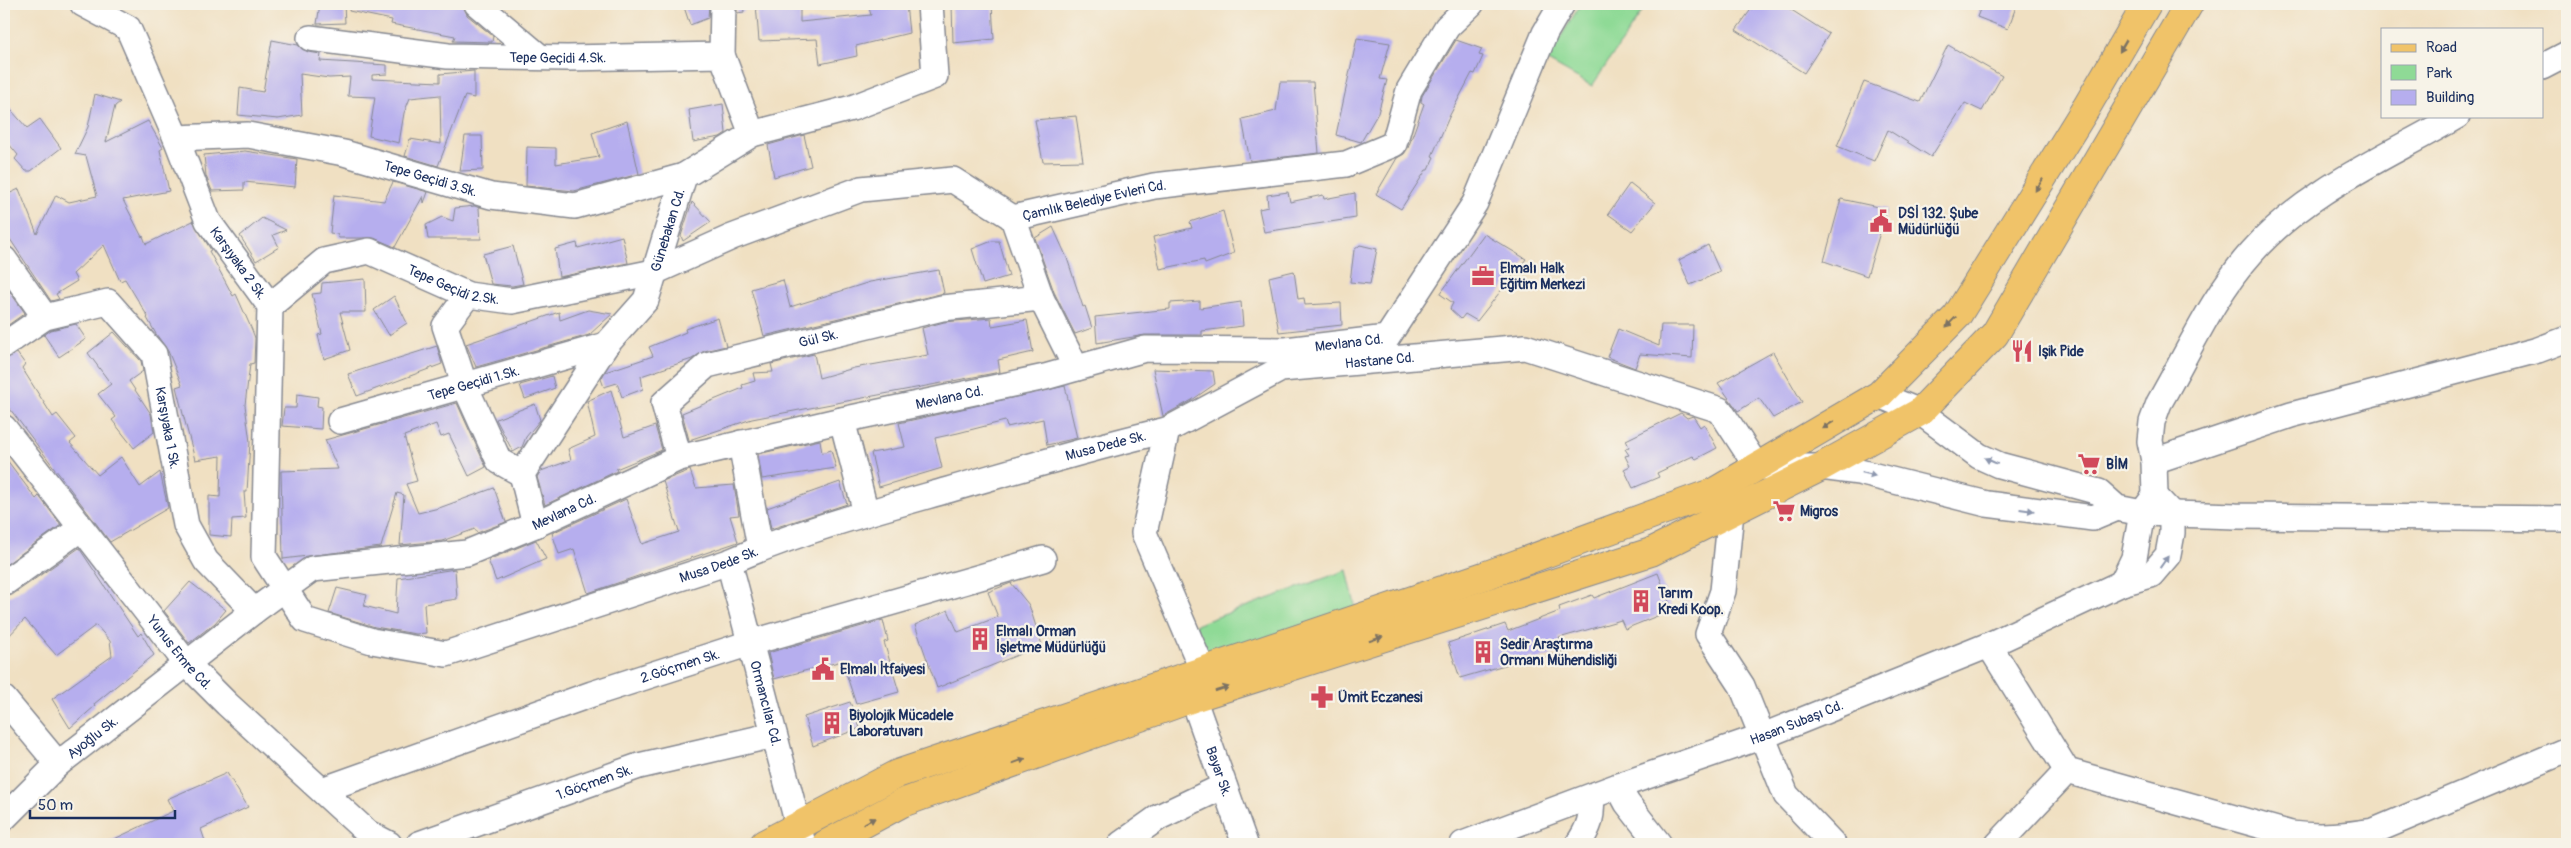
<svg xmlns="http://www.w3.org/2000/svg" width="2571" height="848" font-family="Pangolin,sans-serif">
  <rect width="100%" height="100%" fill="#f7f3e8"/>
  <filter id="ink" filterUnits="userSpaceOnUse"><feTurbulence type="fractalNoise" baseFrequency=".02" numOctaves="2"/><feDisplacementMap in="SourceGraphic" scale="10" xChannelSelector="R" yChannelSelector="G"/><feConvolveMatrix kernelMatrix="1 2 1 2 8 2 1 2 1" color-interpolation-filters="sRGB"/></filter>
  <filter id="wash" filterUnits="userSpaceOnUse"><feTurbulence type="fractalNoise" baseFrequency=".0096" numOctaves="4" result="noise"/><feDisplacementMap in="SourceGraphic" scale="20" xChannelSelector="R" yChannelSelector="G"/><feGaussianBlur stdDeviation="1.12" result="paint"/><feColorMatrix in="noise" values="0 0 0 0 0 0 0 0 0 0 0 0 0 0 0 0 0 1.4 0 .05"/><feComposite in="paint" operator="in"/></filter>
  <g filter="url(#wash)">
    <rect width="100%" height="100%" fill="#f0e0c2"/>
    <g fill="#8fda96" stroke="#55847a">
      <polygon points="1581,4 1647,4 1592,86 1546,60"/>
      <polygon points="1347,570 1356,609 1209,661 1195,625"/>
    </g>
    <g id="blocks">
      <g fill="#b6aeee">
        <polygon points="320,4 344,4 345,23 317,24"/>
        <polygon points="350,4 463,4 467,15 493,36 492,42 453,41 455,36 391,24 392,20 349,11"/>
        <polygon points="683,4 709,4 708,18 690,25"/>
        <polygon points="737,4 743,4 744,12 737,13"/>
        <polygon points="756,4 800,4 800,22 871,15 868,4 906,4 909,33 856,46 857,56 820,64 817,39 759,41"/>
        <polygon points="952,4 992,4 994,39 953,43"/>
        <polygon points="1755,4 1782,4 1829,34 1804,73 1736,30"/>
        <polygon points="1982,4 2017,4 2008,29 1977,17"/>
        <polygon points="1357,38 1390,43 1380,79 1387,80 1378,113 1361,142 1336,135"/>
        <polygon points="272,40 298,45 308,52 321,54 320,61 387,65 387,74 372,75 372,79 440,82 440,74 474,71 474,98 465,96 438,166 405,156 410,139 441,144 440,95 410,98 404,113 399,143 369,136 375,97 348,96 350,77 329,78 300,74 302,115 278,119 238,115 240,88 263,92"/>
        <polygon points="1456,40 1482,49 1479,55 1483,56 1475,74 1472,73 1450,115 1432,156 1434,157 1428,170 1426,170 1401,209 1376,194 1397,158 1404,154 1408,148 1424,104 1421,102 1422,96"/>
        <polygon points="1948,45 2002,76 1982,111 1965,103 1931,157 1888,130 1874,161 1837,146 1864,82 1920,102"/>
        <polygon points="1280,82 1313,82 1319,153 1250,161 1242,119 1276,111"/>
        <polygon points="95,94 120,102 115,106 106,142 148,121 163,148 160,150 169,191 123,200 142,237 143,236 146,244 193,221 211,250 209,251 233,296 236,294 252,330 255,338 254,363 250,364 245,405 250,442 247,492 244,492 246,518 232,519 231,537 209,535 209,496 220,497 221,456 195,460 176,387 182,385 168,351 156,334 147,318 148,317 125,279 120,281 104,245 73,274 77,281 56,294 59,299 51,301 4,230 4,196 19,189 37,234 56,195 69,202 97,196 86,156 75,154 88,127"/>
        <polygon points="4,102 27,128 40,119 61,148 31,171 26,171 15,159 18,155 4,138"/>
        <polygon points="723,104 726,133 720,137 693,142 689,110"/>
        <polygon points="1076,116 1083,161 1043,162 1035,120"/>
        <polygon points="627,121 639,174 574,191 526,186 527,147 556,148 556,164 599,157 592,133"/>
        <polygon points="804,135 811,166 774,177 768,145"/>
        <polygon points="465,136 482,136 483,170 460,171"/>
        <polygon points="245,151 297,159 295,187 244,182 244,190 212,191 206,176 204,155"/>
        <polygon points="393,182 428,192 424,203 423,196 395,247 374,238 339,238 337,234 330,233 334,195 384,201"/>
        <polygon points="1630,183 1655,203 1632,231 1608,214"/>
        <polygon points="1288,192 1290,202 1323,195 1324,199 1355,193 1356,218 1264,232 1259,209 1268,207 1267,195"/>
        <polygon points="1841,199 1887,209 1867,276 1824,261"/>
        <polygon points="692,202 711,222 683,241 681,236"/>
        <polygon points="475,206 479,208 481,239 428,239 426,225 442,217 453,221 455,208"/>
        <polygon points="1223,211 1234,253 1205,264 1204,260 1160,269 1153,237 1192,228 1190,222"/>
        <polygon points="262,218 286,230 273,235 279,247 256,261 240,236"/>
        <polygon points="1053,227 1067,258 1083,307 1085,306 1092,328 1075,334 1054,292 1035,238"/>
        <polygon points="1484,234 1526,259 1477,321 1465,314 1461,319 1450,309 1453,303 1440,294"/>
        <polygon points="622,236 628,263 559,277 555,249 577,243 578,248"/>
        <polygon points="992,241 999,241 1009,276 983,284 972,249"/>
        <polygon points="1360,245 1377,249 1370,284 1350,282 1354,250"/>
        <polygon points="1708,245 1720,272 1690,285 1679,260"/>
        <polygon points="513,246 523,284 512,286 491,284 483,254"/>
        <polygon points="939,270 944,293 764,336 751,289 783,280 790,307 870,282"/>
        <polygon points="1294,271 1298,299 1304,298 1305,305 1341,303 1342,325 1279,332 1269,277"/>
        <polygon points="365,279 366,312 340,312 350,350 324,359 318,335 322,334 312,294 321,293 322,283"/>
        <polygon points="5,285 25,313 4,328 4,286"/>
        <polygon points="394,296 407,323 389,335 374,310"/>
        <polygon points="1200,301 1200,308 1241,302 1243,326 1202,331 1202,335 1145,335 1097,343 1095,317 1170,309 1170,303"/>
        <polygon points="588,310 612,314 589,335 476,367 466,344 559,312 560,320"/>
        <polygon points="718,318 726,346 704,351 692,359 641,376 643,389 622,397 617,383 604,387 601,379 605,372 653,356 649,347 686,332 685,329"/>
        <polygon points="991,318 992,326 1027,320 1033,352 998,360 1000,372 752,419 689,440 682,413 743,388 742,385 755,381 753,373 773,372 771,364 814,354 819,378 854,368 928,355 922,328 944,322"/>
        <polygon points="76,324 86,339 59,357 44,335 51,330"/>
        <polygon points="1661,325 1693,325 1692,358 1640,354 1635,368 1607,357 1618,329 1659,346"/>
        <polygon points="114,332 141,361 143,371 129,381 151,414 154,432 134,448 112,420 116,417 98,394 111,384 88,353"/>
        <polygon points="437,346 442,364 357,396 348,374"/>
        <polygon points="1773,352 1802,402 1773,418 1759,398 1738,411 1718,383"/>
        <polygon points="17,353 25,364 22,368 53,417 57,414 76,438 70,443 98,475 121,457 140,487 160,472 168,508 110,542 4,401 4,359"/>
        <polygon points="1153,369 1213,371 1215,384 1192,400 1163,416"/>
        <polygon points="552,376 555,388 525,399 520,385"/>
        <polygon points="1065,386 1077,438 1047,445 1043,419 1007,427 1005,421 958,433 935,438 942,468 879,487 871,453 905,447 899,423"/>
        <polygon points="611,390 624,437 655,426 662,450 616,469 617,471 545,505 537,477 541,471 571,460 568,449 595,437 587,401"/>
        <polygon points="297,394 318,397 317,406 322,407 321,429 282,426 284,408 296,408"/>
        <polygon points="457,403 486,467 469,476 449,434 441,437 436,424 404,436 417,481 406,484 418,513 439,508 494,488 506,522 477,533 475,529 442,541 400,545 404,495 397,493 381,547 283,559 281,471 338,469 325,440"/>
        <polygon points="535,404 540,420 526,437 522,447 513,452 496,419"/>
        <polygon points="1681,413 1687,418 1693,416 1700,427 1704,424 1717,448 1696,459 1693,456 1657,473 1659,477 1633,488 1624,469 1630,466 1625,456 1629,455 1625,449 1629,447 1626,440"/>
        <polygon points="820,440 822,453 831,450 836,468 762,479 758,454"/>
        <polygon points="4,456 36,499 39,496 61,525 4,566"/>
        <polygon points="690,470 696,488 734,485 739,515 730,516 738,542 588,593 574,549 559,554 552,533 626,499 642,544 679,532 663,481"/>
        <polygon points="840,482 847,504 771,529 767,508"/>
        <polygon points="536,540 546,559 496,581 488,560"/>
        <polygon points="79,548 138,636 141,633 154,655 94,704 95,706 70,728 52,699 112,656 110,641 96,625 56,655 25,619 4,641 4,597 12,595"/>
        <polygon points="455,569 457,599 424,604 426,633 416,634 375,627 329,613 337,588 367,595 364,606 396,614 398,578"/>
        <polygon points="1658,573 1672,610 1625,629 1621,620 1559,638 1564,651 1533,661 1532,657 1460,678 1448,643 1505,624 1508,631 1560,611 1559,607 1592,595 1594,598"/>
        <polygon points="190,582 226,610 215,623 189,643 164,611"/>
        <polygon points="1011,583 1029,605 1042,645 937,688 915,625 948,610 958,632 998,617 988,592"/>
        <polygon points="883,620 888,641 884,642 899,692 856,704 842,661 774,679 768,653"/>
        <polygon points="850,702 860,728 813,746 804,717"/>
        <polygon points="227,773 248,807 201,829 206,844 104,844 173,811 167,799"/>
      </g>
    </g>
  </g>
  <g filter="url(#ink)">
    <use href="#blocks" fill-opacity="0" stroke="#868890" stroke-width="1"/>
    <g fill="none" stroke-linecap="round" stroke-linejoin="round">
      <defs>
        <g id="minor">
          <path id="s1" d="M83,4L128,28L176,138L208,221L270,306L264,557L305,620L372,641L446,654L729,562C799,531 874,511 948,490C1021,469 1093,447 1167,430"/>
          <polyline points="477,4 540,57"/>
          <path id="s2" d="M310,38L448,56L567,58L722,55L752,134"/>
          <polyline points="722,55 723,4"/>
          <polyline points="2542,67 2567,54"/>
          <path id="s3" d="M176,138L248,135L344,153L491,196L575,206L684,176"/>
          <polyline points="1013,218 1041,298 1076,368"/>
          <polyline points="4,259 45,317"/>
          <polyline points="468,295 445,326 465,386 499,461 522,474"/>
          <path id="s4" d="M270,306L324,261L369,251L468,295L512,301L654,272L732,237L861,189L953,180L1013,218L1154,186L1346,164L1394,144L1409,90L1447,27L1471,4"/>
          <path id="s5" d="M4,345L45,317L108,302L154,354L186,525L206,561L254,611"/>
          <polyline points="1879,395 1920,412 1979,456 1999,465 2099,492 2117,508 2142,513 2236,516 2567,519"/>
          <polyline points="842,420 866,513"/>
          <path id="s6" d="M340,421L606,345"/>
          <path id="s7" d="M4,428L187,664L227,704L368,833L389,844"/>
          <polyline points="741,443 760,548"/>
          <path id="s8" d="M679,458L664,403L707,365L942,308L1041,298"/>
          <polyline points="2154,461 2291,415 2538,350 2567,339"/>
          <polyline points="1731,512 1723,591 1708,634 1742,686 1786,795 1833,844"/>
          <path id="s9" d="M535,525L522,474L606,345L646,300L684,176L752,134L852,108L935,76L930,4"/>
          <path id="s10" d="M729,562L803,844"/>
          <polyline points="4,583 80,529"/>
          <path d="M2122,583L2134,558L2142,513L2155,496L2154,461L2150,441L2152,422L2159,403C2188,353 2213,295 2252,252C2307,190 2387,157 2457,116"/>
          <path d="M1989,645L2067,771L2291,834C2320,838 2346,835 2374,831L2567,750"/>
          <path id="s11" d="M1203,671L1144,533L1167,430L1281,369L1525,347L1720,410L1757,467H1821L1859,472L1987,504L2093,518L2117,508"/>
          <path id="s12" d="M1193,698L1245,844"/>
          <polyline points="4,699 58,764"/>
          <polyline points="1618,786 1627,803 1659,844"/>
          <path id="s13" d="M322,790L592,694L750,643L1043,559"/>
          <path id="s14" d="M4,818L58,764L254,611L312,569L467,553L535,525L679,458L842,420L1045,377L1145,349L1286,350L1387,338L1475,203L1545,33L1562,4"/>
          <path id="s15" d="M419,844L639,766L774,735"/>
          <polyline points="1121,844 1159,817 1224,786"/>
          <path id="s16" d="M1463,844L1618,786L1763,736L1989,645L2122,583L2151,575L2168,555L2172,533V514L2155,496"/>
          <path d="M1578,844C1589,828 1593,817 1591,797"/>
          <polyline points="1998,844 2067,771"/>
        </g>
        <g id="major">
          <polyline points="764,844 897,774 1484,576 1714,492 1879,395 1957,316 2086,108 2147,4"/>
          <polyline points="826,844 902,803 1193,698 1651,552 1821,467 1920,412 1995,334 2189,4"/>
        </g>
      </defs>
      <use href="#minor" stroke="#868890" stroke-width="28"/>
      <use href="#major" stroke="#868890" stroke-width="30"/>
      <use href="#minor" stroke="#fff" stroke-width="25"/>
      <use href="#major" stroke="#f0c369" stroke-width="28"/>
    </g>
    <defs><path id="oneway-solid" d="M-6-.8H1V-3.2L6.5 0L1 3.2V.8H-6Z" transform="scale(1.25)"/></defs>
    <g fill="#7b7263">
      <use href="#oneway-solid" transform="translate(2123 46) rotate(120)"/>
      <use href="#oneway-solid" transform="translate(2039 185) rotate(122)"/>
      <use href="#oneway-solid" transform="translate(1951 322) rotate(134)"/>
      <use href="#oneway-solid" transform="translate(1828 425) rotate(149)"/>
      <use href="#oneway-solid" transform="translate(1376 639) rotate(-18)"/>
      <use href="#oneway-solid" transform="translate(1222 689) rotate(-18)"/>
      <use href="#oneway-solid" transform="translate(1019 761) rotate(-20)"/>
      <use href="#oneway-solid" transform="translate(869 821) rotate(-28)"/>
    </g>
    <g fill="#8d97ae">
      <use href="#oneway-solid" transform="translate(1991 461) rotate(-155)"/>
      <use href="#oneway-solid" transform="translate(1869 474) rotate(14)"/>
      <use href="#oneway-solid" transform="translate(2027 510) rotate(7)"/>
      <use href="#oneway-solid" transform="translate(2164 562) rotate(-55)"/>
    </g>
  </g>
  <defs>
    <symbol id="civic-bare" viewBox="-9 -9 18 18"><path d="M-.6-6.5H3V-4.5H.6V-3L4-1V1h2V6H-6V1h2V-1L-.6-3ZM-1.2 2.5V6h2.4V2.5Z" fill="#d1495b" stroke="#f7f3e8" stroke-width="2.5" paint-order="stroke"/></symbol>
    <symbol id="office-bare" viewBox="-9 -9 18 18"><path d="M-6-3h4V-5.5h4V-3h4V5H-6ZM-1-4.5V-3h2v-1.5ZM-6 0V1H6V0Z" fill="#d1495b" stroke="#f7f3e8" stroke-width="2.5" paint-order="stroke"/></symbol>
    <symbol id="restaurant-bare" viewBox="-9 -9 18 18"><path d="M-5-6h1v4h1v-4h1v4h1v-4h1v5L-1.5 .5V6h-2V.5L-5-1ZM5-6V6H3V1.5H1.5Q1.5-4 5-6Z" fill="#d1495b" stroke="#f7f3e8" stroke-width="2.5" paint-order="stroke"/></symbol>
    <symbol id="supermarket-bare" viewBox="-9 -9 18 18"><path d="M-6-5.5h2.5l.6 2H6L4.5 2H-2.5L-4.4-4H-6ZM-1.5 3.2a1.3 1.3 0 1 0 .1 0ZM3 3.2a1.3 1.3 0 1 0 .1 0Z" fill="#d1495b" stroke="#f7f3e8" stroke-width="2.5" paint-order="stroke"/></symbol>
    <symbol id="building-bare" viewBox="-9 -9 18 18"><path d="M-4-6H4V6H1V3H-1V6H-4ZM-2.5-4.3h1.7v1.8h-1.7ZM.8-4.3h1.7v1.8H.8ZM-2.5-1h1.7V.8h-1.7ZM.8-1h1.7V.8H.8Z" fill="#d1495b" stroke="#f7f3e8" stroke-width="2.5" paint-order="stroke"/></symbol>
    <symbol id="pharmacy-bare" viewBox="-9 -9 18 18"><path d="M-2-6h4v4h4v4h-4v4h-4v-4h-4v-4h4Z" fill="#d1495b" stroke="#f7f3e8" stroke-width="2.5" paint-order="stroke"/></symbol>
  </defs>
  <g fill-rule="evenodd">
    <use href="#civic-bare" x="1865" y="205" width="32" height="32"/>
    <use href="#office-bare" x="1467" y="260" width="32" height="32"/>
    <use href="#restaurant-bare" x="2006" y="335" width="32" height="32"/>
    <use href="#supermarket-bare" x="2073" y="448" width="32" height="32"/>
    <use href="#supermarket-bare" x="1768" y="495" width="32" height="32"/>
    <use href="#building-bare" x="1625" y="585" width="32" height="32"/>
    <use href="#building-bare" x="964" y="623" width="32" height="32"/>
    <use href="#building-bare" x="1467" y="636" width="32" height="32"/>
    <use href="#civic-bare" x="807" y="653" width="32" height="32"/>
    <use href="#pharmacy-bare" x="1306" y="681" width="32" height="32"/>
    <use href="#building-bare" x="816" y="707" width="32" height="32"/>
  </g>
  <g text-anchor="middle" stroke-width="4.5" stroke-linejoin="round" paint-order="stroke">
    <g font-size="14" fill="#1b2f5e" stroke="#f7f3e8">
      <text dy="5" stroke="none"><textPath href="#s2" startOffset="249">Tepe Geçidi 4.Sk.</textPath></text>
      <text dy="5" stroke="none"><textPath href="#s3" startOffset="260">Tepe Geçidi 3.Sk.</textPath></text>
      <text dy="5" stroke="none"><textPath href="#s4" startOffset="884">Çamlık Belediye Evleri Cd.</textPath></text>
      <text dy="5" stroke="none"><textPath href="#s9" startOffset="340">Günebakan Cd.</textPath></text>
      <text dy="5" stroke="none"><textPath href="#s1" startOffset="312">Karşıyaka 2 Sk.</textPath></text>
      <text dy="5" stroke="none"><textPath href="#s4" startOffset="208">Tepe Geçidi 2.Sk.</textPath></text>
      <text dy="5" stroke="none"><textPath href="#s8" startOffset="229">Gül Sk.</textPath></text>
      <text dy="5" stroke="none"><textPath href="#s14" startOffset="1468">Mevlana Cd.</textPath></text>
      <text dy="5" stroke="none"><textPath href="#s11" startOffset="484">Hastane Cd.</textPath></text>
      <text dy="5" stroke="none"><textPath href="#s6" startOffset="139">Tepe Geçidi 1.Sk.</textPath></text>
      <text dy="5" stroke="none"><textPath href="#s14" startOffset="1062">Mevlana Cd.</textPath></text>
      <text dy="5" stroke="none"><textPath href="#s5" startOffset="259">Karşıyaka 1 Sk.</textPath></text>
      <text dy="5" stroke="none"><textPath href="#s1" startOffset="1529">Musa Dede Sk.</textPath></text>
      <text dy="5" stroke="none"><textPath href="#s14" startOffset="658">Mevlana Cd.</textPath></text>
      <text dy="5" stroke="none"><textPath href="#s1" startOffset="1124">Musa Dede Sk.</textPath></text>
      <text dy="5" stroke="none"><textPath href="#s7" startOffset="285">Yunus Emre Cd.</textPath></text>
      <text dy="5" stroke="none"><textPath href="#s13" startOffset="379">2.Göçmen Sk.</textPath></text>
      <text dy="5" stroke="none"><textPath href="#s10" startOffset="146">Ormancılar Cd.</textPath></text>
      <text dy="5" stroke="none"><textPath href="#s16" startOffset="355">Hasan Subaşı Cd.</textPath></text>
      <text dy="5" stroke="none"><textPath href="#s14" startOffset="120">Ayoğlu Sk.</textPath></text>
      <text dy="5" stroke="none"><textPath href="#s12" startOffset="78">Bayar Sk.</textPath></text>
      <text dy="5" stroke="none"><textPath href="#s15" startOffset="186">1.Göçmen Sk.</textPath></text>
    </g>
    <g font-size="14" font-weight="bold" fill="#1b2f5e" stroke="#f7f3e8" text-anchor="start">
      <text x="1898" y="218">DSİ 132. Şube<tspan x="1898" dy="16">Müdürlüğü</tspan></text>
      <text x="1500" y="273">Elmalı Halk<tspan x="1500" dy="16">Eğitim Merkezi</tspan></text>
      <text x="2038" y="356">Işik Pide</text>
      <text x="2106" y="469">BİM</text>
      <text x="1800" y="516">Migros</text>
      <text x="1658" y="598">Tarım<tspan x="1658" dy="16">Kredi Koop.</tspan></text>
      <text x="996" y="636">Elmalı Orman<tspan x="996" dy="16">İşletme Müdürlüğü</tspan></text>
      <text x="1500" y="649">Sedir Araştırma<tspan x="1500" dy="16">Ormanı Mühendisliği</tspan></text>
      <text x="840" y="674">Elmalı İtfaiyesi</text>
      <text x="1338" y="702">Ümit Eczanesi</text>
      <text x="849" y="720">Biyolojik Mücadele<tspan x="849" dy="16">Laboratuvarı</tspan></text>
    </g>
  </g>
  <rect width="2571" height="848" fill="none" stroke="#f7f3e8" stroke-width="20"/>
  <rect x="2381" y="28" width="162" height="90" fill="#f7f3e8" stroke="#9fa5b1"/>
  <rect x="2391" y="44" width="25" height="8" fill="#f0c369" stroke="#9fa5b1"/>
  <text x="2426" y="52" font-size="15" fill="#1b2f5e">Road</text>
  <rect x="2391" y="65" width="25" height="15" fill="#8fda96" stroke="#9fa5b1"/>
  <text x="2426" y="78" font-size="15" fill="#1b2f5e">Park</text>
  <rect x="2391" y="90" width="25" height="15" fill="#b6aeee" stroke="#9fa5b1"/>
  <text x="2426" y="102" font-size="15" fill="#1b2f5e">Building</text>
  <path d="M30 810v8h145v-8" fill="none" stroke="#1b2f5e" stroke-width="2.5"/>
  <text x="38" y="810" font-size="15" fill="#1b2f5e" stroke="#f7f3e8" stroke-width="4" paint-order="stroke">50 m</text>
</svg>
